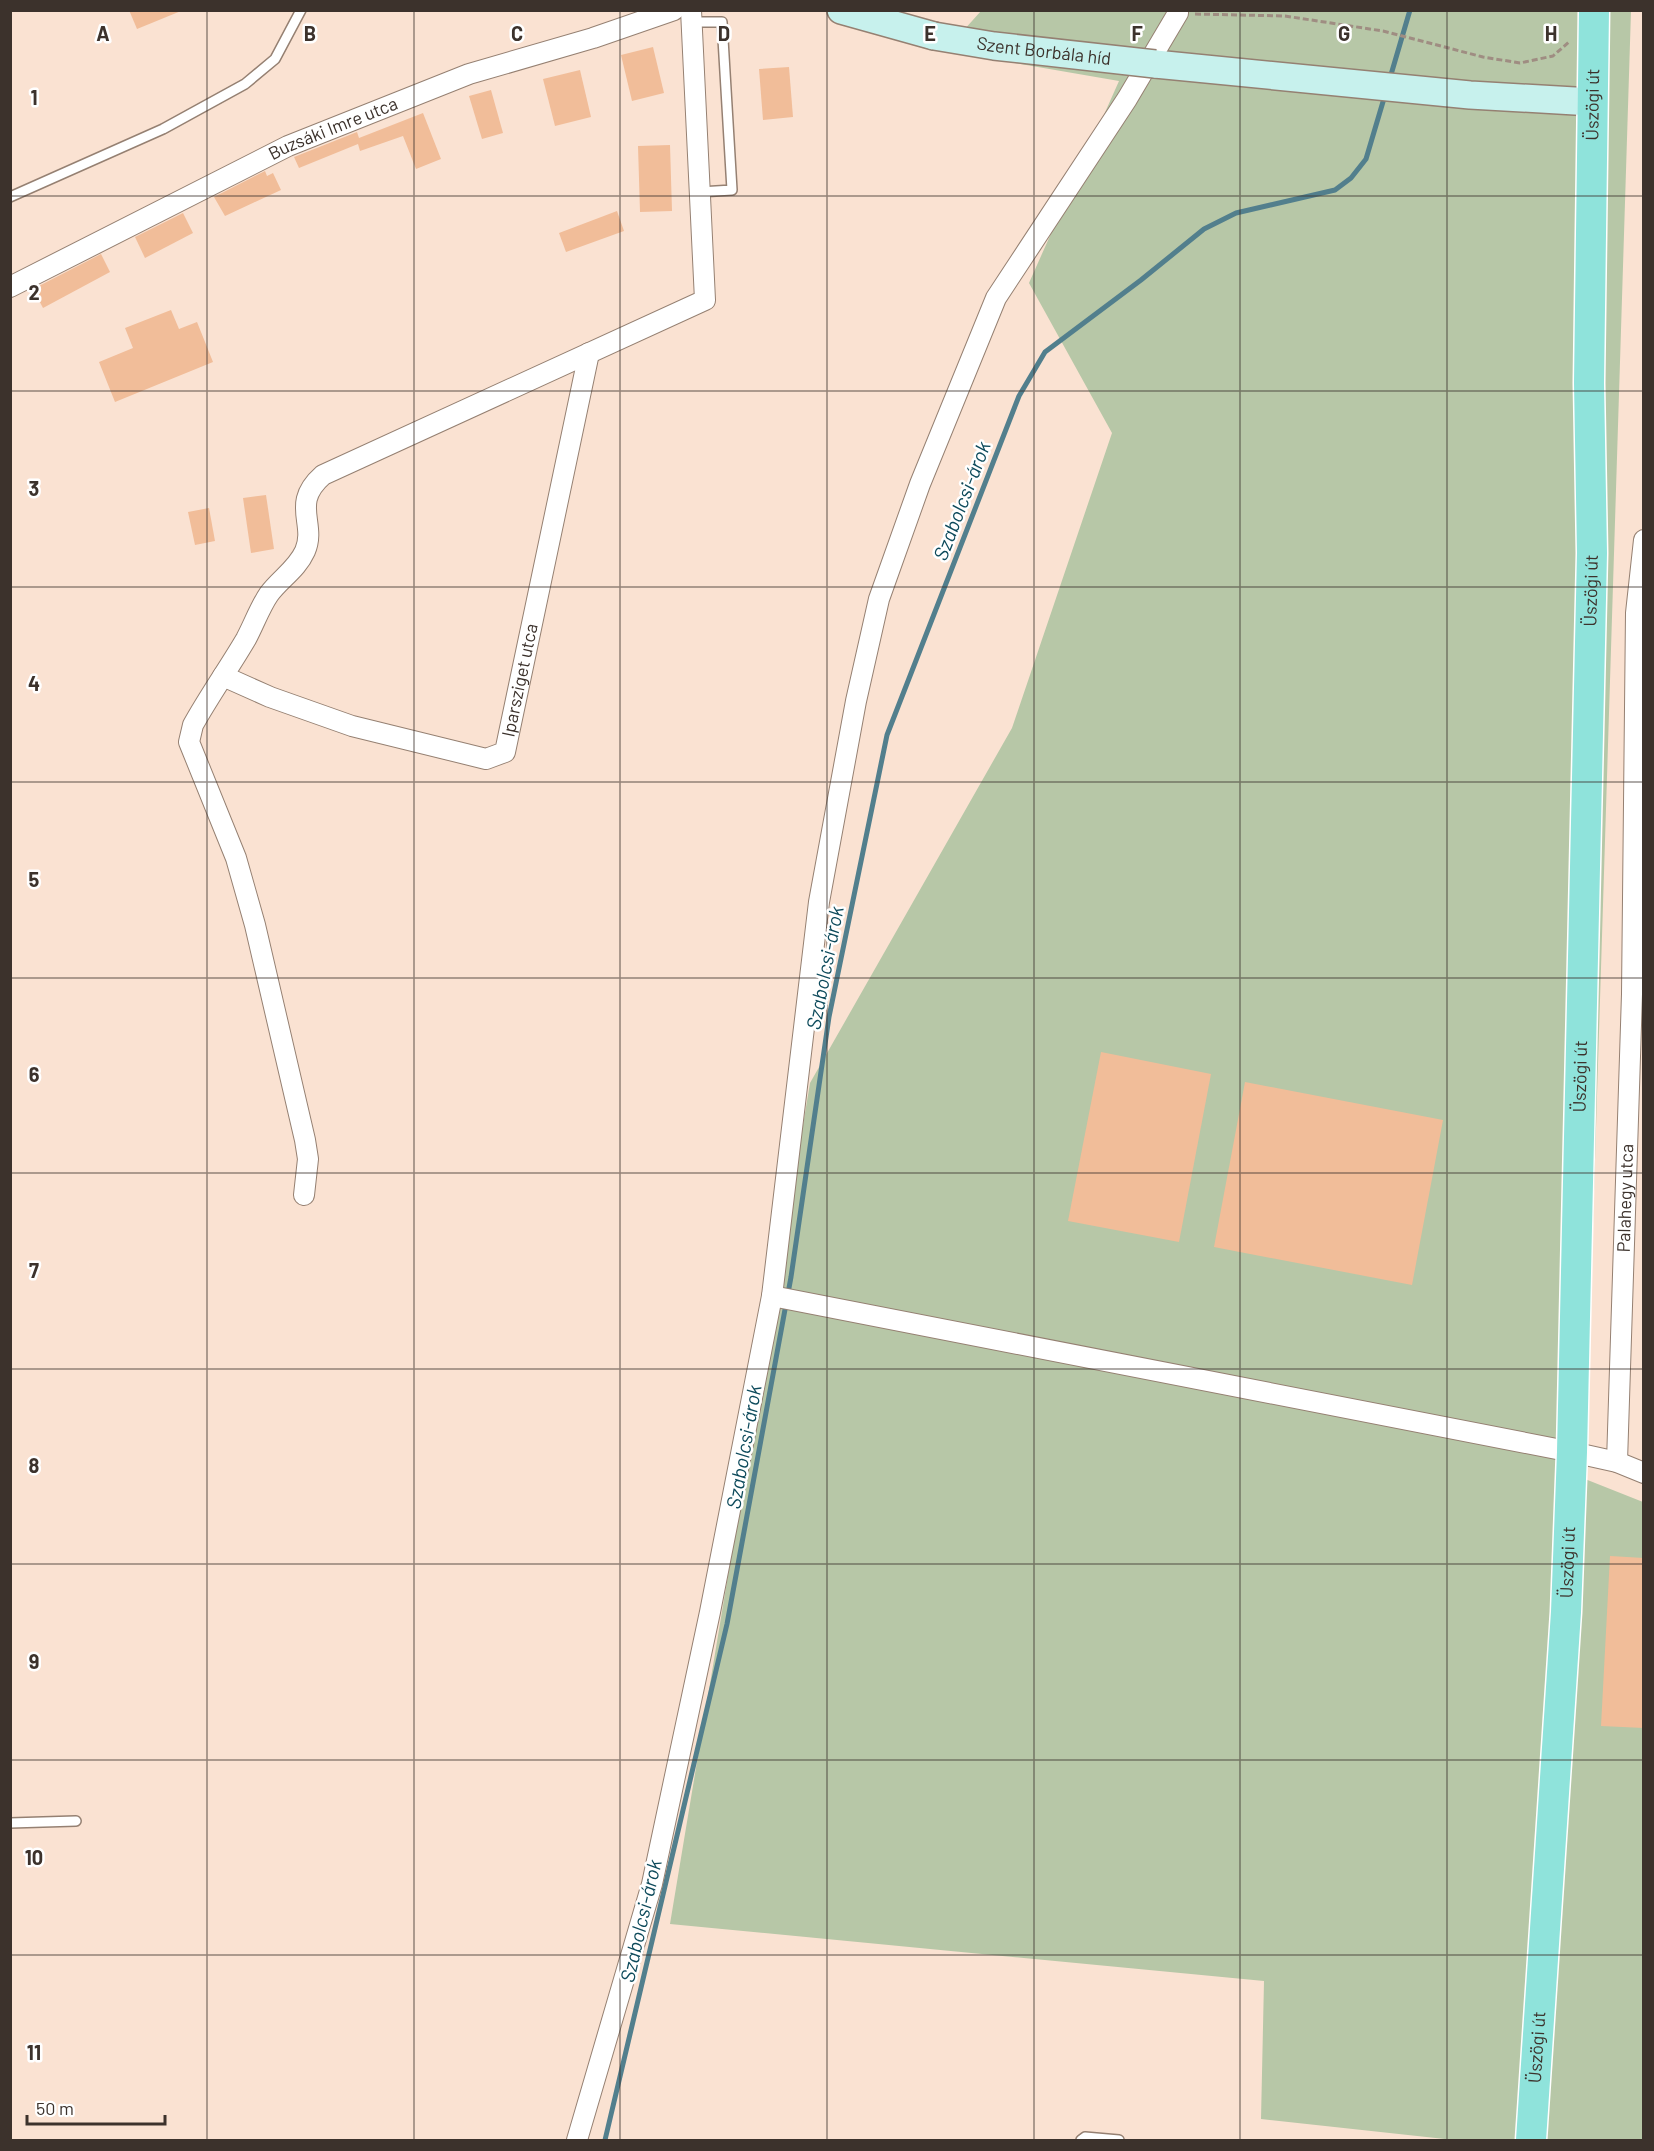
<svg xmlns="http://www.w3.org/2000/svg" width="1654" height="2151" font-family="Barlow,sans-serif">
  <rect width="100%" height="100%" fill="#fae2d2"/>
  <polygon fill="#b7c7a7" points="981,11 1631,11 1585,1479 1643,1502 1643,2140 1454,2140 1261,2119 1264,1981 670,1924 810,1083 1012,728 1112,433 1029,283 1119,81 945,51"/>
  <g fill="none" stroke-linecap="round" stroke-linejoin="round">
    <g stroke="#527f8d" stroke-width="5">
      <polyline points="1390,78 1410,10"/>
      <polyline points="605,2140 727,1624 791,1277 829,1017 887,735 1019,396 1045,352 1141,280 1204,229 1236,213 1335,190 1351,178 1366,159 1385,95"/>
    </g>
  </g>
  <g fill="#f1bd99">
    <polygon points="129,10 181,10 181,11 137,29"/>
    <polygon points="653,47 664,93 632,101 621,55"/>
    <polygon points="789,67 793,117 763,120 759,69"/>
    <polygon points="580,70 591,117 555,126 543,79"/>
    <polygon points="491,90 503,133 482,139 469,96"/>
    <polygon points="423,113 441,159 416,169 403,136 360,151 358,144 299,168 294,157 357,132 359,138"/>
    <polygon points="670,145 672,211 640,212 638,146"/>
    <polygon points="265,171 267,176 273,173 281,190 225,216 214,197"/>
    <polygon points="617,211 624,231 566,252 559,233"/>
    <polygon points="183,213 193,233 145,258 135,237"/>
    <polygon points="101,254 110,272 43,308 33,289"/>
    <polygon points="171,310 179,329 197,322 213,362 115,402 99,362 133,348 125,328"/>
    <polygon points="266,495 274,549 251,553 243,498"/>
    <polygon points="209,508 215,541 195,545 188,512"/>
    <polygon points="1101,1052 1211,1074 1179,1242 1068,1221"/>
    <polygon points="1245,1082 1443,1120 1412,1285 1214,1247"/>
    <polygon points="1610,1556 1644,1558 1644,1728 1601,1726"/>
  </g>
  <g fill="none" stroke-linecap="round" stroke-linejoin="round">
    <defs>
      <g id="lane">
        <polyline points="692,22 722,22 732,190 700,192"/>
        <polyline points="10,197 163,129 245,84 275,59 301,10"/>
        <polyline points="10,1823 76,1821"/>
        <polyline points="1081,2140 1085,2137 1119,2140"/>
      </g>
      <g id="street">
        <path id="s1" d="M10,287L288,146L469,74L593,38L674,10"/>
        <path id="s2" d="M223,676L270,697L352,726L486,759L505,752L589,353"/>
        <path d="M304,1195L308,1159L305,1140L255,925L236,858L189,742L193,725C209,696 229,668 246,639C254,624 260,607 269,594C280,579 297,569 305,551C317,523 290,504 323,475L705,300L691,10"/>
        <polyline points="772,1296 1572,1452 1617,1462 1644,1473"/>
        <path id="s3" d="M1617,1462L1632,994L1636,613L1644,540"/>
        <polyline points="577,2140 652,1884 710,1612 772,1296 819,902 856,701 879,599 920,484 996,298 1127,99 1178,13"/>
      </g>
      <g id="secondary">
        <polyline points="841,10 934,36"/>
        <polyline points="1155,64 1470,95 1592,102"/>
      </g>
      <g id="primary">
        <path id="s4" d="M1531,2140L1566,1612L1572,1452L1592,553L1589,383L1594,10"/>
      </g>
    </defs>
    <use href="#lane" stroke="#958072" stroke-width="12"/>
    <use href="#street" stroke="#958072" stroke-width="22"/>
    <use href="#secondary" stroke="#958072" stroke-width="30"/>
    <use href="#primary" stroke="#fff" stroke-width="33"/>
    <polyline stroke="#9f8d82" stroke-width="3" stroke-dasharray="6 3" stroke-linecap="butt" points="1195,14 1285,16 1383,31 1483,57 1520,63 1553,56 1570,41"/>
    <use href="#lane" stroke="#fff" stroke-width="9"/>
    <use href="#street" stroke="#fff" stroke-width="20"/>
    <use href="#secondary" stroke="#c7f1ed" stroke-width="27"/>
    <use href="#primary" stroke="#8fe3db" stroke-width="30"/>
    <defs>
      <g id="secondary-bridge">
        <path id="s5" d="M934,36L994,46L1155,64"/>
      </g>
    </defs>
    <use href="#secondary-bridge" stroke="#958072" stroke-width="30" stroke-linecap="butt"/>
    <use href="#secondary-bridge" stroke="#c7f1ed" stroke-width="27"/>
  </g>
  <path fill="none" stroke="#3c322c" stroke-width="1.5" stroke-opacity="0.55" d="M207,10V2140M414,10V2140M620,10V2140M827,10V2140M1034,10V2140M1240,10V2140M1447,10V2140M10,196H1644M10,391H1644M10,587H1644M10,782H1644M10,978H1644M10,1173H1644M10,1369H1644M10,1564H1644M10,1760H1644M10,1955H1644"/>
  <g text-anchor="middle" stroke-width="5" stroke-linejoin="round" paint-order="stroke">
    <g font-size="18" fill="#3c322c" stroke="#fff">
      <text dy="6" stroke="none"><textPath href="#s5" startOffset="111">Szent Borbála híd</textPath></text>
      <text dy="6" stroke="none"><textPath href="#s4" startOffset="2037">Üszögi út</textPath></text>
      <text dy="6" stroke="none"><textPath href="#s1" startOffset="360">Buzsáki Imre utca</textPath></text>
      <text dy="6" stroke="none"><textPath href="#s4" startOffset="1551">Üszögi út</textPath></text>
      <text dy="6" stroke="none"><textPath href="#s2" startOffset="370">Iparsziget utca</textPath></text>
      <text dy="6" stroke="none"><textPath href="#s4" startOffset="1065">Üszögi út</textPath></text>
      <text dy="6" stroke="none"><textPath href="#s3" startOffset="264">Palahegy utca</textPath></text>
      <text dy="6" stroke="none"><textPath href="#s4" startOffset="579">Üszögi út</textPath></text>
      <text dy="6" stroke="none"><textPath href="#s4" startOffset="93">Üszögi út</textPath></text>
    </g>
    <g font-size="20" font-style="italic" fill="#0d4a5b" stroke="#fff">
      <text transform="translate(962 501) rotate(-69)" y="7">Szabolcsi-árok</text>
      <text transform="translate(825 968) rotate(-79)" y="7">Szabolcsi-árok</text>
      <text transform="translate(744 1447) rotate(-80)" y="7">Szabolcsi-árok</text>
      <text transform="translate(641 1921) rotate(-77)" y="7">Szabolcsi-árok</text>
    </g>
  </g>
  <g font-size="20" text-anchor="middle" font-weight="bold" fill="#3c322c" stroke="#fff" stroke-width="5" stroke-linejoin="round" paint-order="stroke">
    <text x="103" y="41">A</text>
    <text x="310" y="41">B</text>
    <text x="517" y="41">C</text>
    <text x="724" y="41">D</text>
    <text x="930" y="41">E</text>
    <text x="1137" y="41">F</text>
    <text x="1344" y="41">G</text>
    <text x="1551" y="41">H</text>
    <text x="34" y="105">1</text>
    <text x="34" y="300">2</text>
    <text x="34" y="496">3</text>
    <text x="34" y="691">4</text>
    <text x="34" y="887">5</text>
    <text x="34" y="1082">6</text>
    <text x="34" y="1278">7</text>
    <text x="34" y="1473">8</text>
    <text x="34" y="1669">9</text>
    <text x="34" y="1865">10</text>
    <text x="34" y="2060">11</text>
  </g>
  <rect width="1654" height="2151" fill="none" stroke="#3c322c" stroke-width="24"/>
  <path d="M27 2115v9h138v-9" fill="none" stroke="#3c322c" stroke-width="3"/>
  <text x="36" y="2115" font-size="18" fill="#3c322c" stroke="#ffffff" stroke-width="4.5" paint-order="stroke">50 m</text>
</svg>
